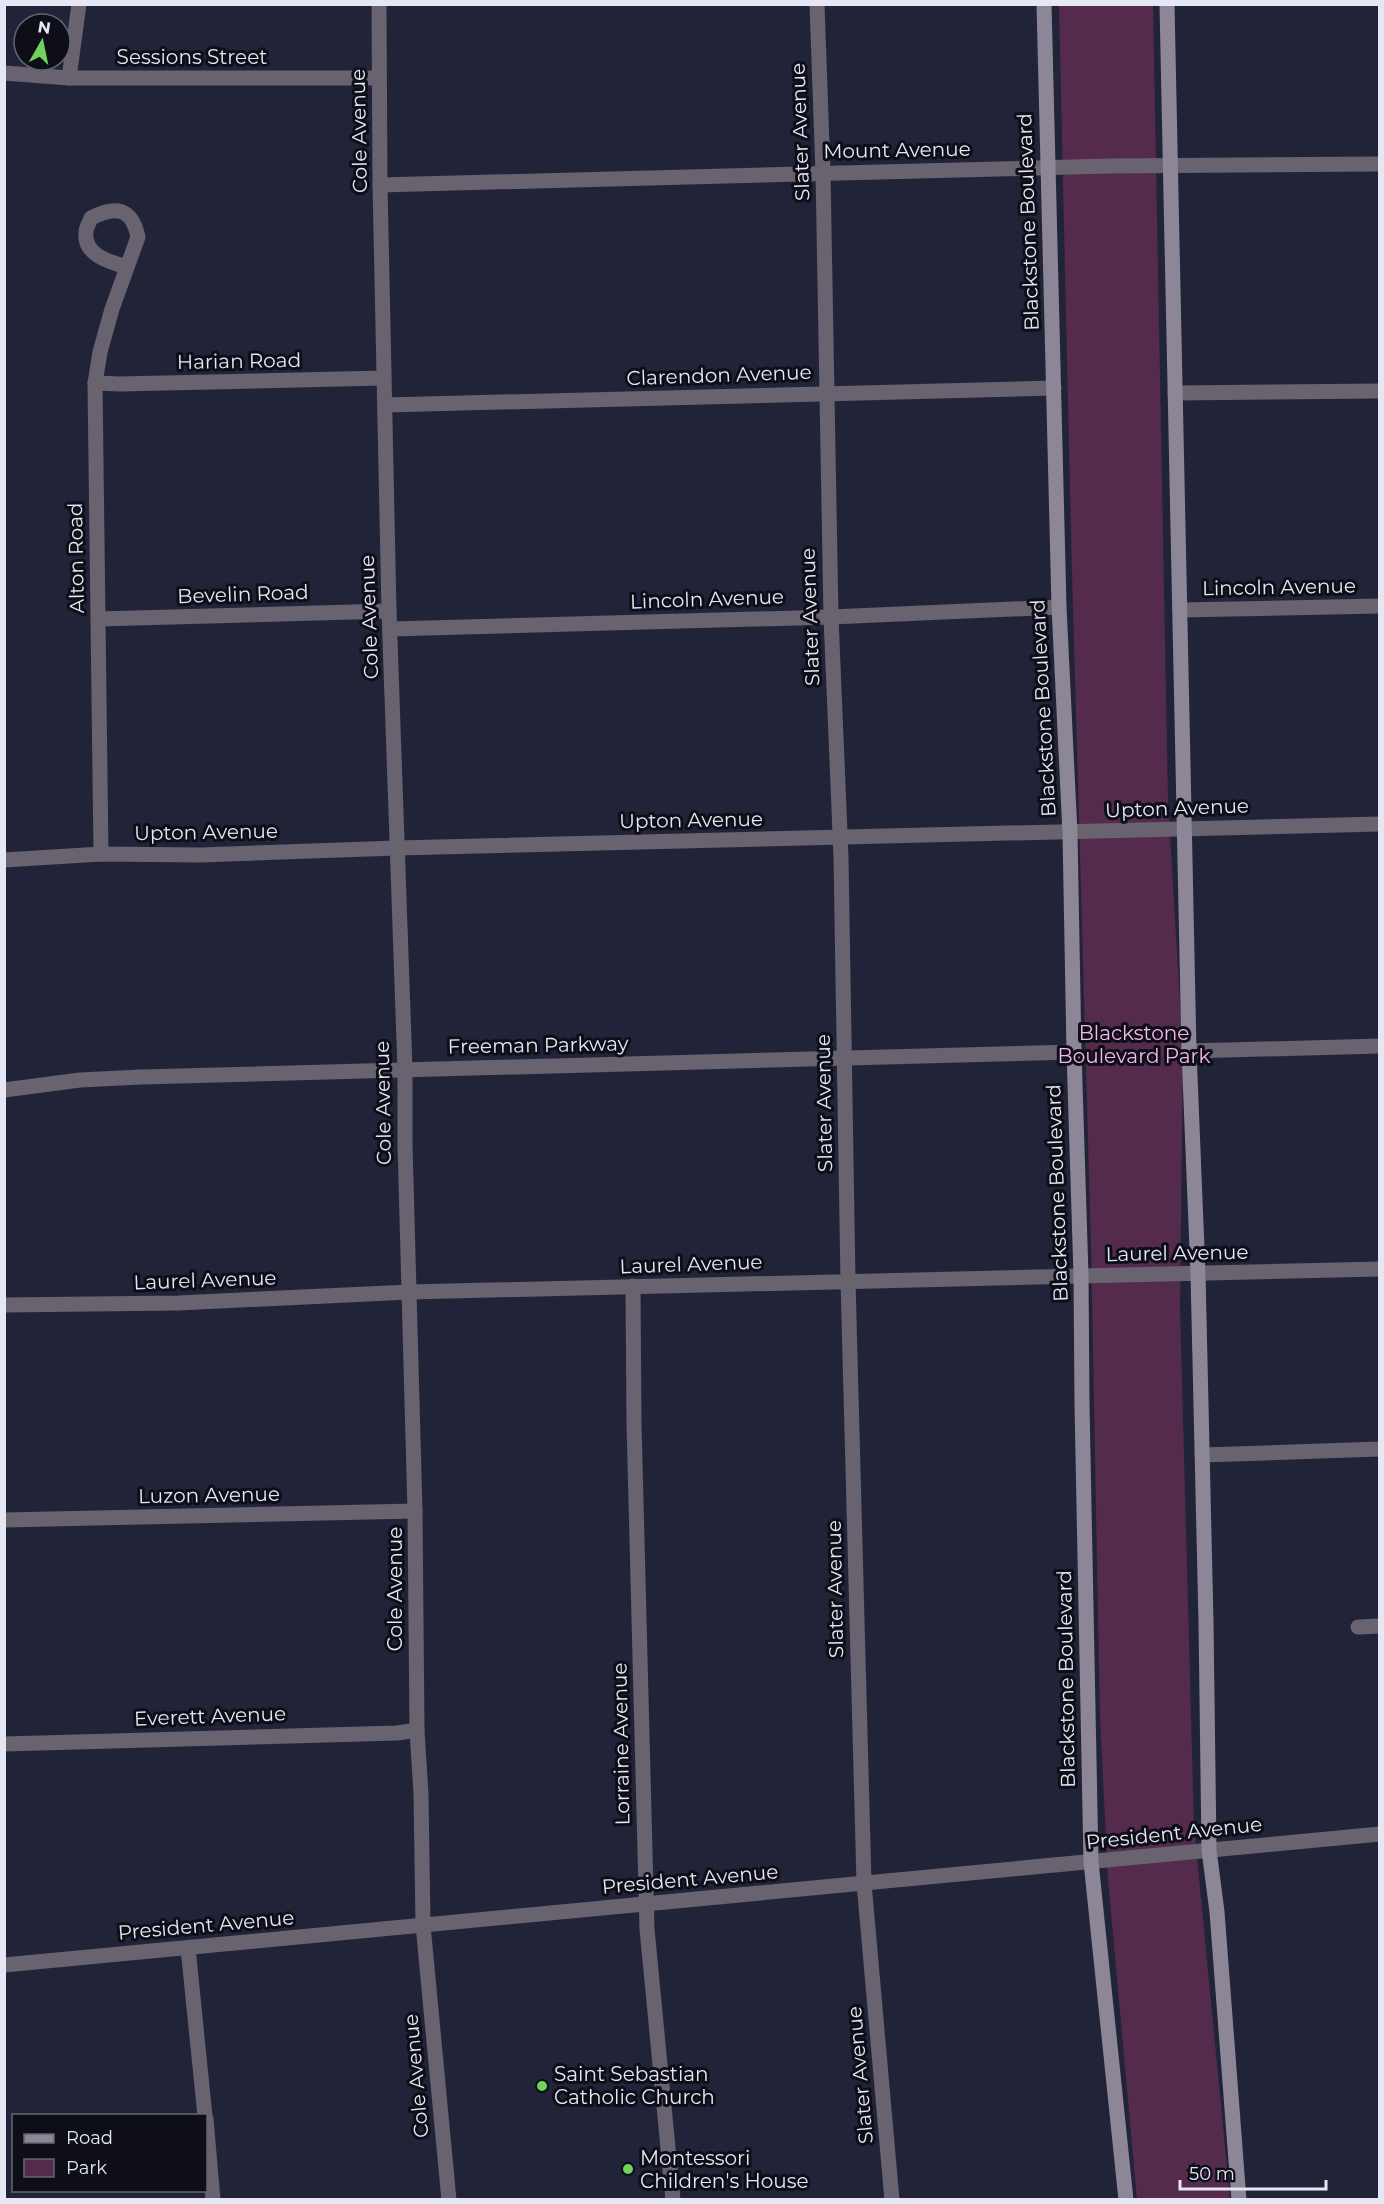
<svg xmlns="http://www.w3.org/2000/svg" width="1384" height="2204" font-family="Montserrat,sans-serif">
  <rect width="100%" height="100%" fill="#212439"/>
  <polygon fill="#542a4d" points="1059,5 1153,5 1168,802 1183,1051 1180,1308 1194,1826 1230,2199 1137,2199 1108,1879 1100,1719 1091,1246 1071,536"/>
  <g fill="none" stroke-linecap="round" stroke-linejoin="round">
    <g stroke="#68636e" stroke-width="15">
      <polyline points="379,4 380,185 389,611 405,1070 405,1145 415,1511 417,1730 421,1794 423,1925 449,2200"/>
      <polyline points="817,4 823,173 831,617 841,857 848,1281 864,1883 892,2200"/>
      <polyline points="4,73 69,78 379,78"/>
      <polyline points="69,78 79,4"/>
      <polyline points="380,185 1110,166 1380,164"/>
      <polyline points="95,383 120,384 384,378"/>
      <polyline points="1175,393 1380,391"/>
      <polyline points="386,405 1054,388"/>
      <polyline points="1180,610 1380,606"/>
      <polyline points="98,619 389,611"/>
      <polyline points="391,629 831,617 1059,607"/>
      <path d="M101,854L95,383L100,352L112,309L138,237C132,208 116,205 91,218C90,222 86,227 86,232C83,255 110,262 127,267"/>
      <polyline points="4,860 101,854 201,855 397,848 1380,824"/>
      <polyline points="1189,1051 1380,1046"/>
      <polyline points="4,1090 80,1080 141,1077 1074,1052"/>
      <polyline points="633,1286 634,1424 647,1929 673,2200"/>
      <polyline points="4,1305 178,1303 409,1292 1380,1269"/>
      <polyline points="1202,1455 1380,1449"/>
      <polyline points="4,1520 415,1511"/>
      <polyline points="1358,1627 1380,1626"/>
      <polyline points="4,1744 397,1733 417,1730"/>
      <polyline points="188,1948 205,2116"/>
      <polyline points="4,1965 1380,1834"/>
      <polyline points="206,2119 213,2200"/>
    </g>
    <g stroke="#8d8697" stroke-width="15">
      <polyline points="1044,4 1059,607 1070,833 1074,1052 1081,1275 1082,1404 1091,1862 1126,2200"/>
      <polyline points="1167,4 1189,1051 1198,1274 1206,1622 1209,1850 1217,1912 1239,2200"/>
    </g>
  </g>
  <g fill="#72d25d" stroke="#0d0e17" stroke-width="2">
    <circle cx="542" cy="2086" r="6"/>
    <circle cx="628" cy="2169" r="6"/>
  </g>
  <g text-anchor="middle" stroke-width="6" stroke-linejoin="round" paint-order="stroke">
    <g font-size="20" fill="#e5e7f5" stroke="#0d0e17">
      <text x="192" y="64">Sessions Street</text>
      <text transform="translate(359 131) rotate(-91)" y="7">Cole Avenue</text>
      <text transform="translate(800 132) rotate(-92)" y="7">Slater Avenue</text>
      <text transform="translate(897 150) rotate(-1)" y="7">Mount Avenue</text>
      <text transform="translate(1028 222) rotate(-92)" y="7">Blackstone Boulevard</text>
      <text transform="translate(239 361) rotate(-1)" y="7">Harian Road</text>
      <text transform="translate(719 375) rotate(-2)" y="7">Clarendon Avenue</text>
      <text transform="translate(76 558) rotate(-91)" y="7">Alton Road</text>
      <text transform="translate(1279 587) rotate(-1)" y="7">Lincoln Avenue</text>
      <text transform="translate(243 594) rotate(-2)" y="7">Bevelin Road</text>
      <text transform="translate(707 599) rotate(-2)" y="7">Lincoln Avenue</text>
      <text transform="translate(369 617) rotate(-92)" y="7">Cole Avenue</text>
      <text transform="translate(810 617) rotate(-92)" y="7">Slater Avenue</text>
      <text transform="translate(1043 708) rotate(-93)" y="7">Blackstone Boulevard</text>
      <text transform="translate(1177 808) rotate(-2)" y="7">Upton Avenue</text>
      <text transform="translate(691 820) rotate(-1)" y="7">Upton Avenue</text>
      <text transform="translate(206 832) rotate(-1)" y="7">Upton Avenue</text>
      <text transform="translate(538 1045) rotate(-1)" y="7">Freeman Parkway</text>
      <text transform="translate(383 1103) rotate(-91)" y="7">Cole Avenue</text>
      <text transform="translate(824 1103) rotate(-91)" y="7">Slater Avenue</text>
      <text transform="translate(1057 1193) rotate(-92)" y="7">Blackstone Boulevard</text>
      <text transform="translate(1177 1253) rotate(-1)" y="7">Laurel Avenue</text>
      <text transform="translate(691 1264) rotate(-2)" y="7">Laurel Avenue</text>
      <text transform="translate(205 1280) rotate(-2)" y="7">Laurel Avenue</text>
      <text transform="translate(209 1495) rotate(-1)" y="7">Luzon Avenue</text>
      <text transform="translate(395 1589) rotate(-90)" y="7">Cole Avenue</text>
      <text transform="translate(835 1589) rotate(-91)" y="7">Slater Avenue</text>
      <text transform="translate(1066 1679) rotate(-91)" y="7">Blackstone Boulevard</text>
      <text transform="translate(210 1716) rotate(-2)" y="7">Everett Avenue</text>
      <text transform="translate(621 1744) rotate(-91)" y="7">Lorraine Avenue</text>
      <text transform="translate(1174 1833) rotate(-6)" y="7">President Avenue</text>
      <text transform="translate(690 1879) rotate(-5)" y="7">President Avenue</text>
      <text transform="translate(206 1925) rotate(-5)" y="7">President Avenue</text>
      <text transform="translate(860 2075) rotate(-95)" y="7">Slater Avenue</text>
      <text transform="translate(416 2076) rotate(-95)" y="7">Cole Avenue</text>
    </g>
    <g font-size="20" fill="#f6b7ea" stroke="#0d0e17">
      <text x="1134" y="1040">Blackstone<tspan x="1134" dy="23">Boulevard Park</tspan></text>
    </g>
    <g font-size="20" fill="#e5e7f5" stroke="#0d0e17" text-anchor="start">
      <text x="554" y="2081">Saint Sebastian<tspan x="554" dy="23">Catholic Church</tspan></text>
      <text x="640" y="2165">Montessori<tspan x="640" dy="23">Children's House</tspan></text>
    </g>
  </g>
  <rect width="1384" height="2204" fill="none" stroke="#e5e7f5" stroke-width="12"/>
  <rect x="12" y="2114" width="195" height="78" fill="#0d0e17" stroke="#636570" stroke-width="1.5"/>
  <rect x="24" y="2134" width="30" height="9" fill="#8d8697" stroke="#636570" stroke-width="1.5"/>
  <text x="66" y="2144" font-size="18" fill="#e5e7f5">Road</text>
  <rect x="24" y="2159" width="30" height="18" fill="#542a4d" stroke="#636570" stroke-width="1.5"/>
  <text x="66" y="2174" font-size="18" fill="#e5e7f5">Park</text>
  <g transform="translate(42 42) rotate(9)"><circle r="28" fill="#0d0e17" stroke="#636570" stroke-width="1.5"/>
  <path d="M0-4.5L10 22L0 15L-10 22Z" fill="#72d25d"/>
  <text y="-9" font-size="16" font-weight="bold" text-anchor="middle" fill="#e5e7f5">N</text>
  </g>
  <path d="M1180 2180v9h146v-9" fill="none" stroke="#e5e7f5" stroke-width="3"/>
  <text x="1189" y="2180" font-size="18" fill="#e5e7f5" stroke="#0d0e17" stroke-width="4.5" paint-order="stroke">50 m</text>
</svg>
